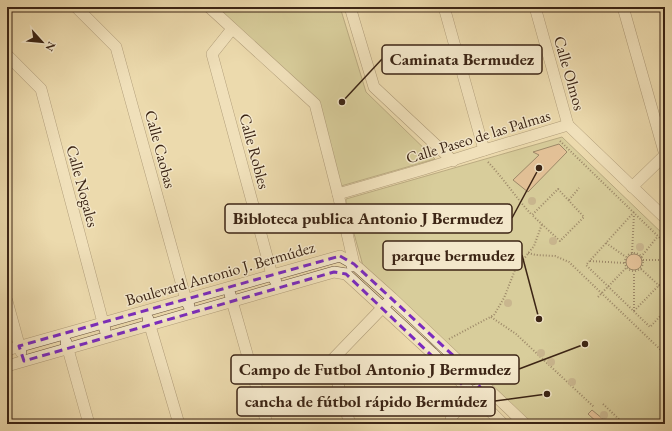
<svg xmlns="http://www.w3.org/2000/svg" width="672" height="431" font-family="'EB Garamond',serif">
  <rect width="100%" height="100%" fill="#ecdaad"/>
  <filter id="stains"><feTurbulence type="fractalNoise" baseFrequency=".005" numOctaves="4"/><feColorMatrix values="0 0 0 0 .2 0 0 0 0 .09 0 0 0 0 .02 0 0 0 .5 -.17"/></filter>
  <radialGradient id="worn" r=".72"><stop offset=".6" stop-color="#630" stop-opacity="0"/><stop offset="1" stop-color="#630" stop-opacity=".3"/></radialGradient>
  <g fill="#bfbd85" stroke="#7e714d">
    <polygon points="208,7 340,7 366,92 435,159 341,186 318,111"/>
    <polygon points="562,137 665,236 665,417 659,424 523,424 365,273 346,205 346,199"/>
  </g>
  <g fill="#daa57e" stroke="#3c2515">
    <polygon points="559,144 567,152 528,192 513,180 539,155 533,152"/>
    <circle cx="634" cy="262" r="8"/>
    <polygon points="592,410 603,419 599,424 588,414"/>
  </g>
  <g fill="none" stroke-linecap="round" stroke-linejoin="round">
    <defs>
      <g id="minor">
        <polyline points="76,7 116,47 186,300 189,306"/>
        <polyline points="209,7 315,104 338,194 354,264 352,266"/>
        <polyline points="350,7 374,87 453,161"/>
        <polyline points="444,7 484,150"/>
        <polyline points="535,7 568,125"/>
        <polyline points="623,7 665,155 632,187"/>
        <polyline points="232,29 212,54 272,275 276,282"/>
        <polyline points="7,55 41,89 105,330"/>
        <polyline points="568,125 665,218"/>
        <polyline points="338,194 424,169 491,148 568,125"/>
        <polyline points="346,274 432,353 503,424"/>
        <polyline points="230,294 267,424"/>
        <polyline points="7,301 21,352"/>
        <polyline points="148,319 179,424"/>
        <polyline points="66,342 89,424"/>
        <polyline points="7,350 340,256 354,264 392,298 525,424"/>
        <polyline points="7,366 334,272 346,274"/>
        <polyline points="350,424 331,361 387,303"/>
        <polyline points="450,424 452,416 476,390"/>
      </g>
    </defs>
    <use href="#minor" stroke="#68523b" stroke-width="12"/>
    <g stroke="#3c2515" stroke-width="2" stroke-dasharray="1 2" stroke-linecap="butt">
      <polyline points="560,141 665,243"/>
      <path d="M488,162C504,179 516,198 532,215"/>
      <polygon points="558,189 584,217 560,241 532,215"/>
      <polyline points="569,200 579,188"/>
      <polyline points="634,212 586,265 650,327 665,311"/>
      <polyline points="606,243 626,257"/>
      <circle cx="634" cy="262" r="9"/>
      <polyline points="528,253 536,255 555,256 569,262 665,354"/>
      <polyline points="632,253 634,214"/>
      <polyline points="641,257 658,236"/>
      <polyline points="643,260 665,260"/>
      <polyline points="590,261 624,263"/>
      <polyline points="641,269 665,291"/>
      <polyline points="598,297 626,268"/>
      <polyline points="634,311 665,279"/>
      <polyline points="634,311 634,272"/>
      <polyline points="491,317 516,334 594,407"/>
      <polyline points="449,339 494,315 504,298 515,270 534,246 542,224"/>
      <polyline points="603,404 624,424"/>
    </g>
    <use href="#minor" stroke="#f3e7ca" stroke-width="11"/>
  </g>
  <g fill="#9d8b69">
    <circle cx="532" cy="201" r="4"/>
    <circle cx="553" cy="241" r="4"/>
    <circle cx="640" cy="247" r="4"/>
    <circle cx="508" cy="303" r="4"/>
    <circle cx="541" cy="353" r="4"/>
    <circle cx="551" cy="362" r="4"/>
    <circle cx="572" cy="382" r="4"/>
    <circle cx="604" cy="415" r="4"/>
  </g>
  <path d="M0 0H672V431H0ZM340,256L354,264L483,383L472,394L346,274L334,272L24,361L19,346Z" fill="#ecdaad" fill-opacity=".55" fill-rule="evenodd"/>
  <path fill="none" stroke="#7b2cbf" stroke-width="3" stroke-dasharray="8 5" stroke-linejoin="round" d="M340,256L354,264L483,383L472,394L346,274L334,272L24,361L19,346Z"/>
  <g text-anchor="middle" stroke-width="3" stroke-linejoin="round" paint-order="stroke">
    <g font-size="16" fill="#3c2515" stroke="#f3e7ca">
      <text transform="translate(570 73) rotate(74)" y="6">Calle Olmos</text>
      <text transform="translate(478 136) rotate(-17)" y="6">Calle Paseo de las Palmas</text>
      <text transform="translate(161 149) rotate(75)" y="6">Calle Caobas</text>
      <text transform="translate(255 151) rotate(75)" y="6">Calle Robles</text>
      <text transform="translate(83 186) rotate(75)" y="6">Calle Nogales</text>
      <text transform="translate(220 273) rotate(-16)" y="6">Boulevard Antonio J. Bermúdez</text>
    </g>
  </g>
  <path fill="none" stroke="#3c2515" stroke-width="1.5" d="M342 102L382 59M539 168L512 218M539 319L522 255M585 344L519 369M547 394L495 401"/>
  <g fill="#3c2515" stroke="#f3e7ca" stroke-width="1.5">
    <circle cx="342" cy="102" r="4"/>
    <circle cx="539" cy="168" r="4"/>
    <circle cx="539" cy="319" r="4"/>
    <circle cx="585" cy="344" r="4"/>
    <circle cx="547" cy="394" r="4"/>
  </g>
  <g fill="#f3e7ca" stroke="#3c2515" stroke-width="1.5">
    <rect x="382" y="45" width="160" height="29" rx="4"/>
    <rect x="225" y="204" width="287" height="29" rx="4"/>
    <rect x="383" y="241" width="139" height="29" rx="4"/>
    <rect x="231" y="355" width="288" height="29" rx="4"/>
    <rect x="237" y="387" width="258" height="29" rx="4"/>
  </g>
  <g font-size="17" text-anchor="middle" font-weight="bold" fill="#3c2515">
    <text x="462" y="65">Caminata Bermudez</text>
    <text x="368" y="224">Bibloteca publica Antonio J Bermudez</text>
    <text x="453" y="261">parque bermudez</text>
    <text x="375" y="375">Campo de Futbol Antonio J Bermudez</text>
    <text x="366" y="407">cancha de fútbol rápido Bermúdez</text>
  </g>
  <rect width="672" height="431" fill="none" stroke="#ecdaad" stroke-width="24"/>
  <rect x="8" y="8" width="656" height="415" fill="none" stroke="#3c2515" stroke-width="2"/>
  <rect x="12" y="12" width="648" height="407" fill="none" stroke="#3c2515"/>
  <g transform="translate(42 42) rotate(117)" stroke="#f3e7ca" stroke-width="3" paint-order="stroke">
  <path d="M0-3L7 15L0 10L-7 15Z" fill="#3c2515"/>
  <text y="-6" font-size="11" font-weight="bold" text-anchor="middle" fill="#3c2515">N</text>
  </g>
  <rect width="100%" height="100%" filter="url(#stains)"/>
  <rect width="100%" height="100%" fill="url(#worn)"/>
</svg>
